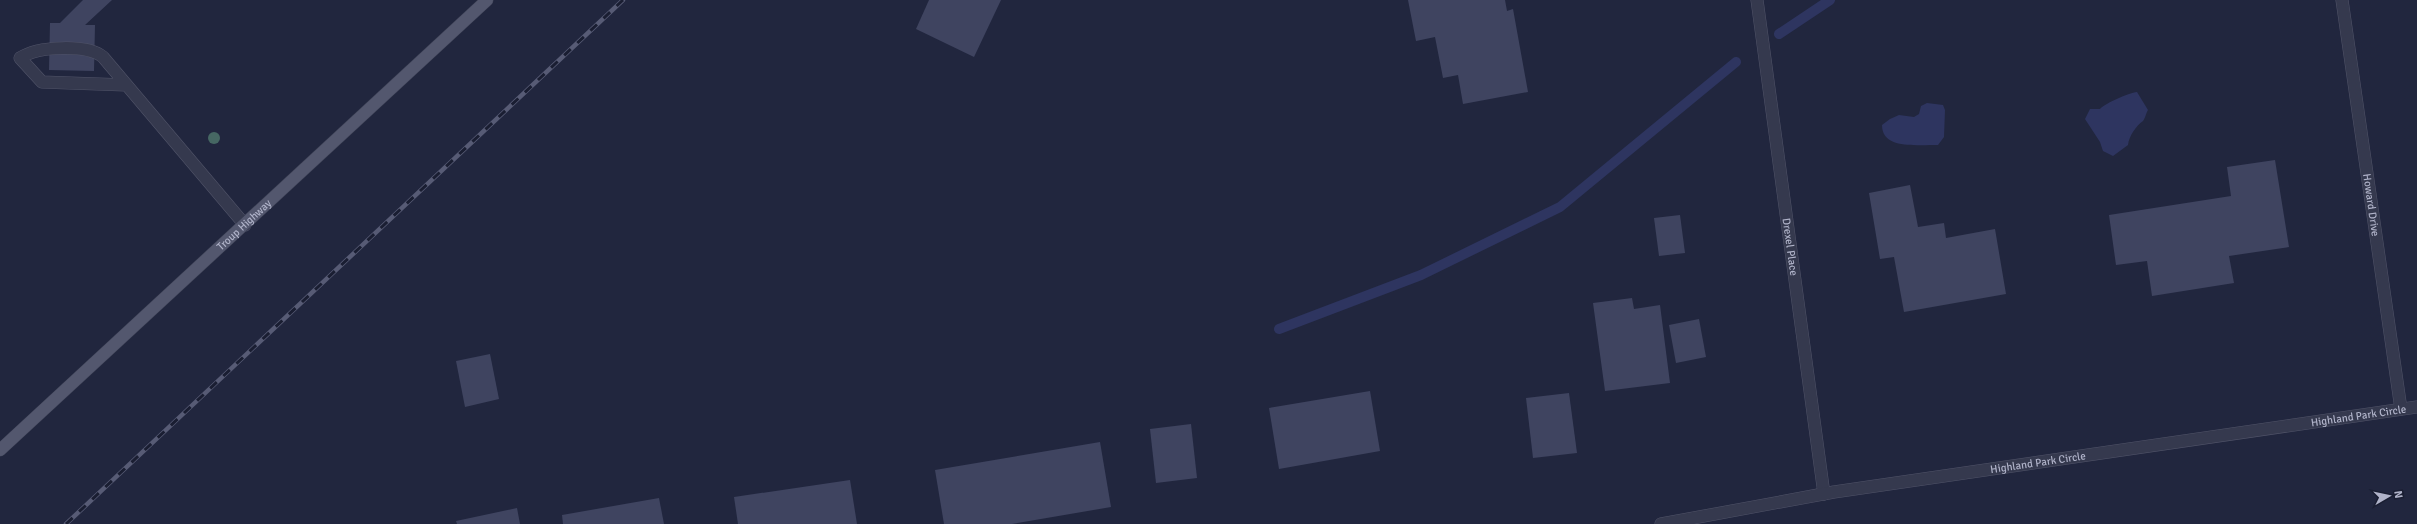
<svg xmlns="http://www.w3.org/2000/svg" width="2417" height="524" font-family="Signika,sans-serif">
  <rect width="100%" height="100%" fill="#21263e"/>
  <g fill="#2e3560">
    <path d="M2137,92L2148,110C2146,113 2145,119 2143,121C2136,126 2129,136 2128,145L2113,156L2103,151L2100,142L2085,119L2090,109H2100C2106,103 2128,93 2137,92Z"/>
    <path d="M1927,103L1943,105L1945,110L1944,137L1938,145C1920,144 1882,151 1882,125L1890,119L1899,115L1914,117L1919,114L1921,106Z"/>
  </g>
  <g fill="none" stroke-linecap="round" stroke-linejoin="round">
    <g stroke="#2e3560" stroke-width="10">
      <polyline points="1779,34 1830,0"/>
      <polyline points="1279,329 1421,275 1560,207 1736,62"/>
    </g>
  </g>
  <g fill="#3f4460">
    <polygon points="83,0 112,0 85,25 95,25 94,71 49,70 50,23 60,23"/>
    <polygon points="929,0 1001,0 974,57 916,29"/>
    <polygon points="1408,0 1505,0 1507,11 1513,9 1528,92 1463,104 1458,75 1443,78 1435,37 1416,41"/>
    <polygon points="2275,160 2289,247 2229,256 2234,283 2152,296 2147,261 2116,265 2109,215 2231,196 2227,167"/>
    <polygon points="1910,185 1918,227 1944,223 1946,238 1995,229 2006,294 1904,312 1894,257 1880,259 1869,193"/>
    <polygon points="1680,215 1685,253 1659,256 1654,218"/>
    <polygon points="1632,298 1634,309 1660,305 1670,383 1605,391 1593,303"/>
    <polygon points="1699,319 1706,357 1676,363 1669,325"/>
    <polygon points="490,354 499,399 465,407 456,361"/>
    <polygon points="1370,391 1380,451 1279,469 1269,408"/>
    <polygon points="1569,393 1577,453 1533,458 1526,398"/>
    <polygon points="1191,424 1197,478 1156,483 1150,429"/>
    <polygon points="1100,442 1111,507 1012,524 944,524 935,470"/>
    <polygon points="850,480 857,524 738,524 734,497"/>
    <polygon points="659,498 664,524 563,524 562,515"/>
    <polygon points="517,508 520,524 457,524 456,521"/>
  </g>
  <g fill="none" stroke-linecap="round" stroke-linejoin="round">
    <defs>
      <g id="minor">
        <path id="s1" d="M1757,0L1824,494"/>
        <path id="s2" d="M2342,0L2401,409"/>
        <path d="M126,85L42,82L20,58C38,46 87,44 103,57L245,225"/>
        <path id="s3" d="M1661,524L1834,492L2417,407"/>
      </g>
      <g id="major">
        <path id="s4" d="M0,450L487,0"/>
      </g>
    </defs>
    <use href="#minor" stroke="#505368" stroke-width="13"/>
    <use href="#major" stroke="#3e4256" stroke-width="13"/>
    <use href="#minor" stroke="#35394e" stroke-width="12"/>
    <use href="#major" stroke="#53576e" stroke-width="12"/>
    <defs>
      <polyline id="rail" points="66,524 623,0"/>
    </defs>
    <use href="#rail" stroke="#575b75" stroke-width="4.5"/>
    <use href="#rail" stroke="#1a1e32" stroke-width="3" stroke-dasharray="9" stroke-linecap="butt"/>
  </g>
  <circle fill="#466763" cx="214" cy="138" r="6"/>
  <g text-anchor="middle" stroke-width="3" stroke-linejoin="round" paint-order="stroke">
    <g font-size="11" fill="#b0b3c9" stroke="#1a1e32">
      <text dy="4" stroke="none"><textPath href="#s2" startOffset="207">Howard Drive</textPath></text>
      <text dy="4" stroke="none"><textPath href="#s4" startOffset="332">Troup Highway</textPath></text>
      <text dy="4" stroke="none"><textPath href="#s1" startOffset="249">Drexel Place</textPath></text>
      <text dy="4" stroke="none"><textPath href="#s3" startOffset="706">Highland Park Circle</textPath></text>
      <text dy="4" stroke="none"><textPath href="#s3" startOffset="382">Highland Park Circle</textPath></text>
    </g>
  </g>
  <g transform="translate(2389 496) rotate(81)" stroke="#1a1e32" stroke-width="3" paint-order="stroke">
  <path d="M0-3L7 15L0 10L-7 15Z" fill="#b0b3c9"/>
  <text y="-6" font-size="11" font-weight="bold" text-anchor="middle" fill="#b0b3c9">N</text>
  </g>
</svg>
